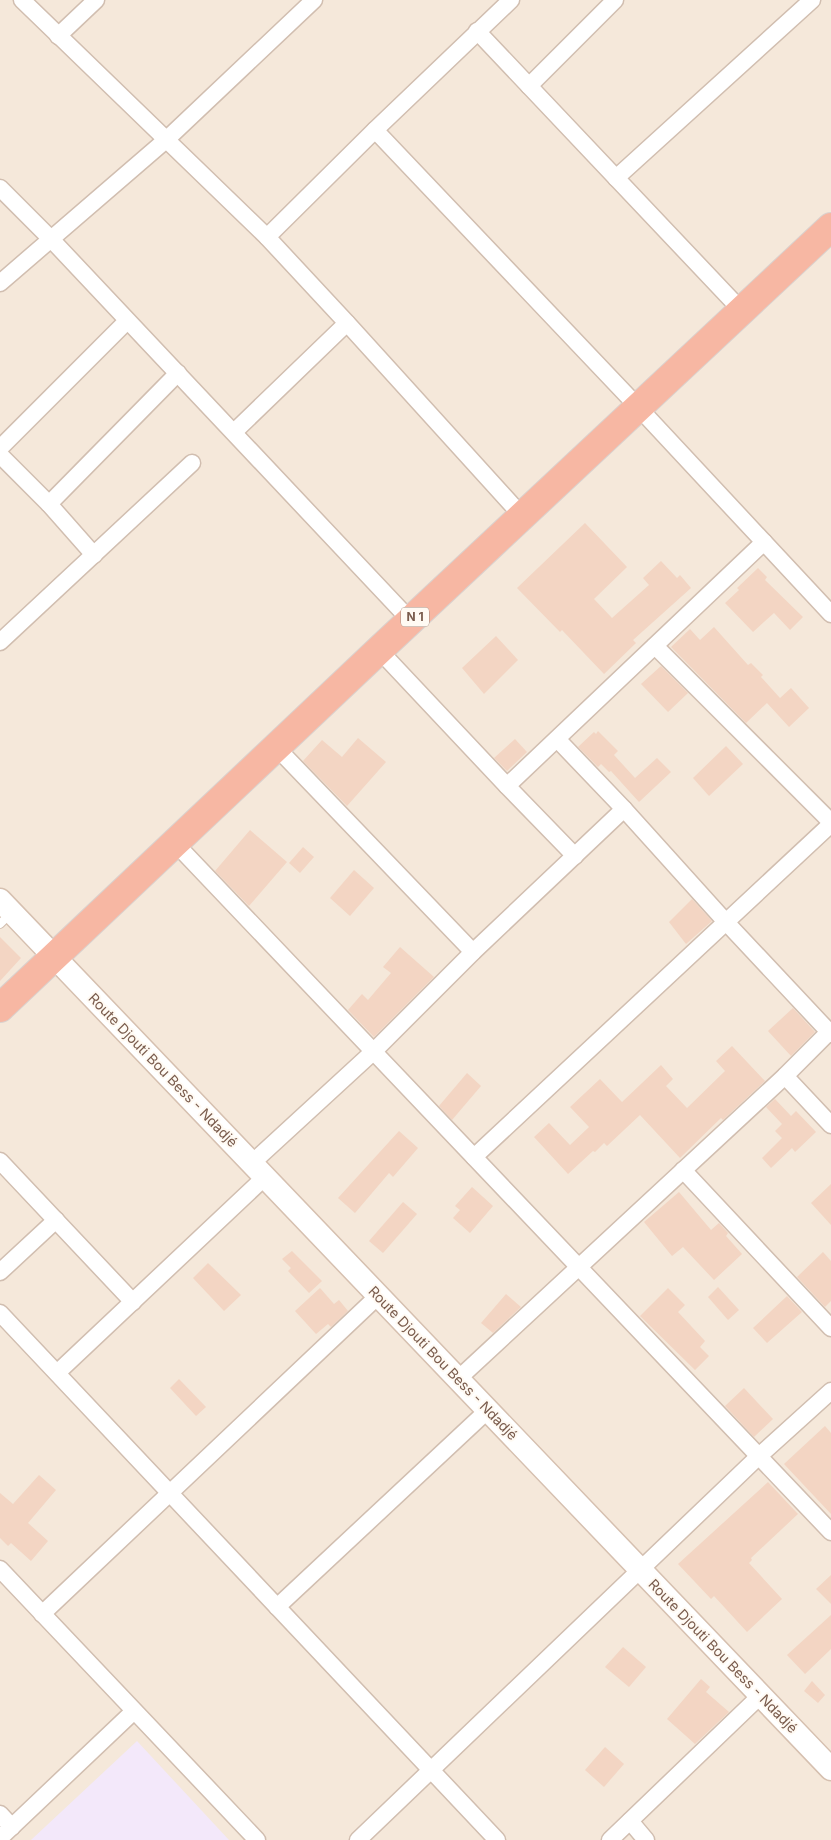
<svg xmlns="http://www.w3.org/2000/svg" width="831" height="1840" font-family="Inter,sans-serif">
  <rect width="100%" height="100%" fill="#fdf6ec"/>
  <rect fill="#f5e8da" x="0" y="0" width="831" height="1840"/>
  <polygon fill="#f3e8fa" points="137,1741 229,1840 31,1840"/>
  <g fill="#f3d5c3">
    <polygon points="585,523 627,567 594,599 612,618 649,585 643,578 661,561 677,578 680,575 691,588 633,640 636,643 604,674 562,630 560,632 517,588"/>
    <polygon points="758,568 767,577 765,580 803,617 790,630 774,613 753,632 725,603 739,590 737,588"/>
    <polygon points="714,627 748,665 751,663 763,675 761,677 780,698 791,688 809,708 789,727 767,703 746,723 671,647 690,629 700,640"/>
    <polygon points="496,636 518,660 484,694 462,668"/>
    <polygon points="661,666 688,693 668,712 641,684"/>
    <polygon points="598,731 618,751 614,755 635,778 657,758 671,772 639,802 611,771 609,772 601,764 598,767 578,747 594,732 596,734"/>
    <polygon points="358,738 386,762 347,806 303,761 322,740 342,757"/>
    <polygon points="515,739 527,752 507,771 494,758"/>
    <polygon points="726,746 743,764 709,796 693,778"/>
    <polygon points="250,830 287,862 249,906 215,871"/>
    <polygon points="303,847 314,857 300,873 289,863"/>
    <polygon points="354,870 374,888 350,916 330,898"/>
    <polygon points="692,899 712,921 686,944 669,922"/>
    <polygon points="0,937 21,958 0,981"/>
    <polygon points="400,947 434,977 374,1037 348,1010 362,994 368,1000 391,973 383,967"/>
    <polygon points="793,1008 815,1032 791,1056 768,1031"/>
    <polygon points="732,1046 765,1081 723,1120 721,1118 680,1158 640,1115 607,1146 604,1143 595,1152 593,1151 568,1174 534,1137 549,1123 570,1145 589,1127 570,1107 600,1079 622,1102 661,1065 673,1079 666,1086 687,1108 725,1071 716,1061"/>
    <polygon points="467,1073 481,1086 452,1120 439,1106"/>
    <polygon points="775,1099 791,1116 796,1111 816,1132 795,1152 792,1148 771,1168 762,1158 782,1138 775,1131 782,1124 766,1107"/>
    <polygon points="399,1131 418,1148 393,1177 389,1173 355,1213 338,1198"/>
    <polygon points="831,1184 831,1225 811,1203"/>
    <polygon points="472,1187 493,1206 470,1233 453,1218 460,1210 455,1206"/>
    <polygon points="679,1192 711,1230 719,1223 728,1233 726,1236 742,1254 714,1280 683,1247 672,1256 644,1222"/>
    <polygon points="403,1202 417,1214 383,1253 369,1241"/>
    <polygon points="292,1251 322,1281 309,1293 288,1271 291,1268 282,1259"/>
    <polygon points="823,1252 831,1261 831,1301 825,1307 797,1277"/>
    <polygon points="208,1263 241,1295 224,1311 193,1278"/>
    <polygon points="718,1287 739,1310 728,1320 708,1297"/>
    <polygon points="320,1288 334,1304 339,1300 348,1311 331,1327 328,1324 316,1334 295,1311"/>
    <polygon points="668,1288 685,1305 678,1312 705,1341 700,1347 709,1356 695,1370 640,1316"/>
    <polygon points="506,1294 521,1307 493,1333 481,1323"/>
    <polygon points="787,1296 802,1312 767,1343 753,1328"/>
    <polygon points="179,1379 206,1407 196,1416 170,1388"/>
    <polygon points="744,1388 773,1419 754,1437 725,1406"/>
    <polygon points="825,1426 831,1433 831,1514 784,1464"/>
    <polygon points="39,1475 56,1490 28,1523 48,1541 31,1561 11,1543 8,1546 0,1538 0,1493 13,1504"/>
    <polygon points="768,1482 798,1514 751,1558 752,1560 749,1563 782,1599 747,1632 714,1596 711,1599 678,1564"/>
    <polygon points="831,1575 831,1604 816,1589"/>
    <polygon points="831,1615 831,1649 805,1674 787,1655"/>
    <polygon points="623,1647 646,1667 629,1687 605,1667"/>
    <polygon points="701,1679 710,1687 706,1692 729,1712 695,1744 667,1719"/>
    <polygon points="812,1681 825,1695 818,1703 804,1691"/>
    <polygon points="605,1747 624,1764 604,1787 585,1770"/>
  </g>
  <g fill="none" stroke-linecap="round" stroke-linejoin="round">
    <defs>
      <polyline id="lane" points="0,924 10,914"/>
      <g id="street">
        <polyline points="22,0 267,237 347,323 523,517"/>
        <polyline points="477,31 742,311"/>
        <polyline points="58,36 96,0"/>
        <polyline points="529,86 615,0"/>
        <polyline points="375,130 639,408 831,614"/>
        <polyline points="616,178 812,0"/>
        <polyline points="0,188 50,238 411,621"/>
        <polyline points="267,237 375,130 511,0"/>
        <polyline points="0,283 167,139 314,0"/>
        <polyline points="234,432 347,323"/>
        <polyline points="0,448 127,321"/>
        <polyline points="0,455 49,504 94,555"/>
        <polyline points="49,504 178,373"/>
        <polyline points="0,642 192,463"/>
        <polyline points="655,646 831,822"/>
        <polyline points="379,650 507,786 575,856"/>
        <polyline points="558,740 624,809 725,921 831,1034"/>
        <polyline points="277,748 473,952"/>
        <polyline points="507,786 764,542"/>
        <polyline points="175,843 831,1532"/>
        <polyline points="785,1076 831,1125"/>
        <polyline points="474,1157 831,824"/>
        <polyline points="0,1161 133,1302"/>
        <polyline points="252,1163 374,1051 473,952 624,809"/>
        <polyline points="683,1170 831,1328"/>
        <polyline points="0,1272 56,1220"/>
        <polyline points="0,1313 497,1840"/>
        <polyline points="57,1373 265,1177"/>
        <polyline points="458,1379 785,1076 829,1032"/>
        <polyline points="0,1569 257,1840"/>
        <polyline points="277,1607 488,1410"/>
        <polyline points="42,1614 378,1296"/>
        <polyline points="0,1814 12,1827"/>
        <polyline points="630,1821 646,1840"/>
        <polyline points="0,1838 134,1711"/>
        <polyline points="358,1840 759,1456 831,1391"/>
        <polyline points="610,1840 761,1695"/>
      </g>
      <polyline id="secondary" points="0,900 831,1769"/>
      <polyline id="highway" points="0,1008 379,650 831,227"/>
    </defs>
    <use href="#lane" stroke="#d1beb0" stroke-width="10"/>
    <use href="#street" stroke="#d1beb0" stroke-width="19"/>
    <use href="#secondary" stroke="#d6c0b0" stroke-width="25"/>
    <use href="#highway" stroke="#dad1cd" stroke-width="30"/>
    <use href="#lane" stroke="#fff" stroke-width="8"/>
    <use href="#street" stroke="#fff" stroke-width="16"/>
    <use href="#secondary" stroke="#fff" stroke-width="22"/>
    <use href="#highway" stroke="#f7b7a3" stroke-width="28"/>
  </g>
  <g text-anchor="middle" stroke-width="4" stroke-linejoin="round" paint-order="stroke">
    <rect fill="#fffaf3" stroke="#a28b7f" stroke-width="1" x="401" y="607.5" width="28" height="19" rx="4"/>
    <g font-size="12" font-weight="bold" fill="#7a5c4d">
      <text x="415" y="621">N 1</text>
    </g>
    <g font-size="14" fill="#7a5c4d" stroke="#fffaf3">
      <text transform="translate(163 1070) rotate(46)" y="5">Route Djouti Bou Bess - Ndadjé</text>
      <text transform="translate(443 1363) rotate(46)" y="5">Route Djouti Bou Bess - Ndadjé</text>
      <text transform="translate(723 1656) rotate(46)" y="5">Route Djouti Bou Bess - Ndadjé</text>
    </g>
  </g>
</svg>
